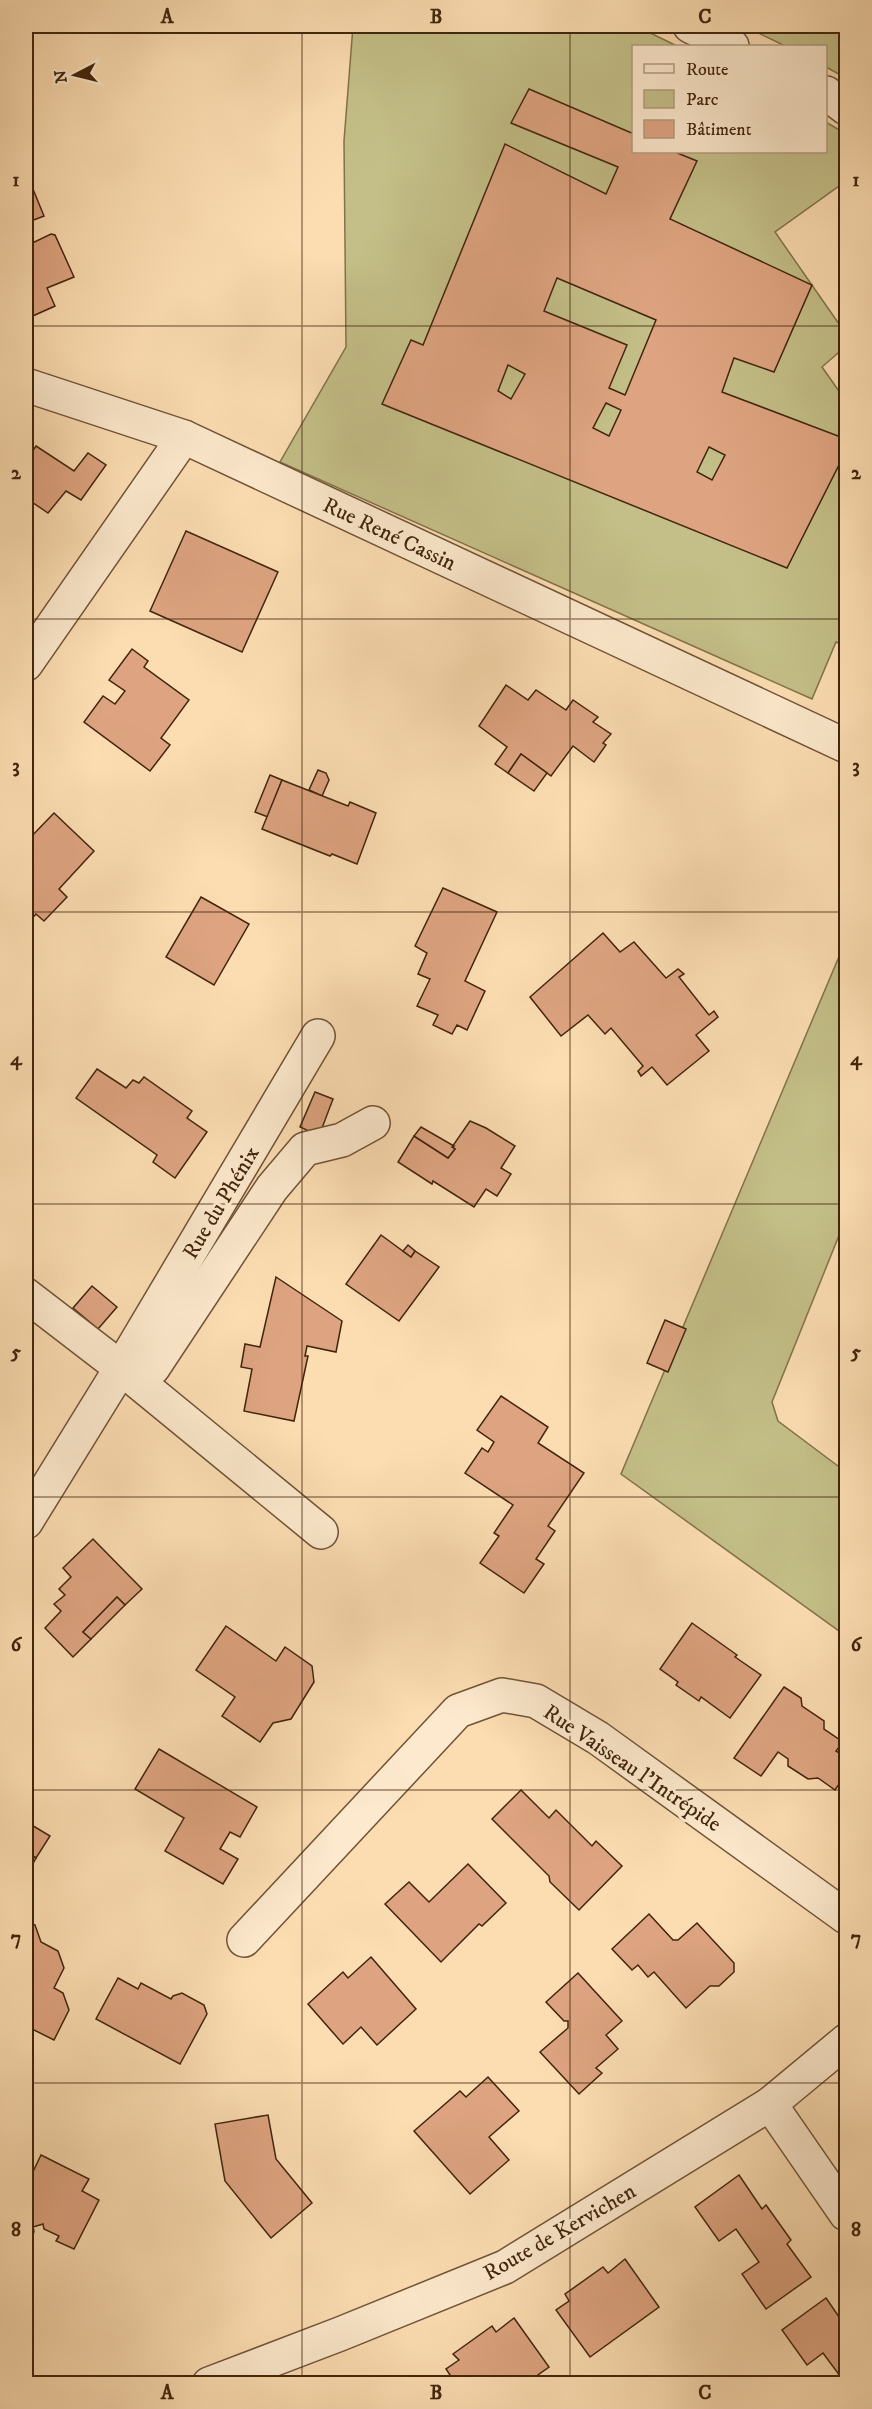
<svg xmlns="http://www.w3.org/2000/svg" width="872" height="2409" font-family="'IM FELL DW Pica',serif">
  <rect width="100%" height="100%" fill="#fcddb2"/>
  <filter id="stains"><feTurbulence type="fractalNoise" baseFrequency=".00333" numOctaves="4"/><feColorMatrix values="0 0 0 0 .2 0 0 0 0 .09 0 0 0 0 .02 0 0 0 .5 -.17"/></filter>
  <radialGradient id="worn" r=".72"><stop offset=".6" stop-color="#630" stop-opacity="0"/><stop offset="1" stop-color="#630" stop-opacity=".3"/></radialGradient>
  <g fill="#c4bf88" stroke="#82724a" stroke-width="1.5">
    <polygon points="353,26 636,26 677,46 634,46 634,152 826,152 826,122 846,134 846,181 775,232 846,334 846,346 822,367 846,401 846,646 836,642 812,699 280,462 346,347 344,141"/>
    <polygon points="744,26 846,26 846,78 826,67 826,46 785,46"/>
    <polygon points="846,940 846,1218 772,1402 778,1421 846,1472 846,1636 621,1474"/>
  </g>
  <g fill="#dea481" stroke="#41250c" stroke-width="1.5" fill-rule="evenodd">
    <path d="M529,89L634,134V152H675L697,161L670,219L812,285L774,372L734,358L722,392L846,439V451L787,568L382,404L411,340L423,345L505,144L606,194L618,167L511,123ZM557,278L656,320L625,395L609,388L627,345L544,311ZM508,365L525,374L511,399L498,391ZM606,403L621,410L609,436L593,428ZM709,447L725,455L712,480L697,472Z"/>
    <polygon points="26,172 44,216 26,223"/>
    <polygon points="51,234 55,235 74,277 47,288 55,306 26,319 26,246"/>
    <polygon points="36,446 74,471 88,453 106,465 81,500 66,491 48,513 26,498 26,461"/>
    <polygon points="186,531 278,572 242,652 150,611"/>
    <polygon points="132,649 148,661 144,667 189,700 161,738 170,745 150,771 84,722 103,696 115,704 125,691 109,680"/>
    <polygon points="506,685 528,700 536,690 566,710 573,700 598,717 593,722 611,734 603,743 606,745 594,762 573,746 551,776 521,754 508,773 495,764 507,747 479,726"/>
    <polygon points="521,754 547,773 534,791 508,773"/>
    <polygon points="318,770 326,773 329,780 322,796 309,790"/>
    <polygon points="270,775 282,780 268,817 255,812"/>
    <polygon points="282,780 348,806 350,802 376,813 357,864 332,854 330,856 262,829"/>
    <polygon points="54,813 94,851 59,889 67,897 44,921 36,914 26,925 26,842"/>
    <polygon points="443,888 497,912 465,981 485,991 467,1030 457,1025 452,1034 433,1025 438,1015 417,1006 430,979 418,974 427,953 415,946"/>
    <polygon points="201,897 249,924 214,985 166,957"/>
    <polygon points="603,933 620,952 634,942 666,978 678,969 684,974 679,977 709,1015 714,1011 718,1017 696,1035 709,1051 667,1085 652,1067 641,1076 638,1071 643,1066 611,1028 605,1034 588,1015 561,1036 530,997"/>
    <polygon points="97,1069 126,1088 133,1080 139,1083 144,1077 192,1111 187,1118 207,1132 175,1178 153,1162 157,1155 76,1098"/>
    <polygon points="315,1092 333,1099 319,1136 300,1127"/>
    <polygon points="470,1121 486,1128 515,1146 501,1168 511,1174 497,1196 486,1189 474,1207 433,1181 432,1184 398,1162 414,1136 448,1158 455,1149 452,1147"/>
    <polygon points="421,1127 454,1146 452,1147 455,1149 448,1158 414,1136"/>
    <polygon points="381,1235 411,1257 415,1251 439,1267 399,1321 346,1284"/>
    <polygon points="408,1245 415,1251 411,1257 403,1251"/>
    <polygon points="276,1277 342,1321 336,1352 307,1346 305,1356 308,1356 294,1421 244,1411 252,1369 241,1367 245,1344 260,1347"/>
    <polygon points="92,1286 117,1307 98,1329 73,1308"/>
    <polygon points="665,1320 686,1329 668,1372 647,1363"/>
    <polygon points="501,1396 548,1427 538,1443 584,1473 548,1526 555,1531 536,1559 544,1564 524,1593 480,1563 499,1536 494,1533 513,1505 465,1473 482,1448 488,1452 494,1442 477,1430"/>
    <polygon points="93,1539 142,1589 125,1605 117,1597 83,1632 91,1639 73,1657 45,1628 61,1611 54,1604 65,1595 59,1589 71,1577 63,1568"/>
    <polygon points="117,1597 125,1605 91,1639 83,1632"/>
    <polygon points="692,1623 737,1655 735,1657 761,1675 730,1718 701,1697 699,1701 676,1685 678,1682 660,1669"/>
    <polygon points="226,1626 276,1661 285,1647 312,1666 314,1682 291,1719 273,1723 260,1742 222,1716 235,1697 196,1670"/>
    <polygon points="784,1687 801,1698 802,1706 824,1721 824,1729 843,1742 836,1751 846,1757 846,1774 835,1790 818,1778 808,1779 788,1766 788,1759 778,1752 761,1776 734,1758"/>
    <polygon points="159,1749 257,1807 240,1837 230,1832 220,1849 238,1859 223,1884 165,1851 184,1818 135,1789"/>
    <polygon points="521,1790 549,1818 556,1810 592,1846 596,1841 622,1866 579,1910 550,1882 549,1876 492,1819"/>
    <polygon points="30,1824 50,1836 36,1858 26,1852 26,1831"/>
    <polygon points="26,1852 36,1858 26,1876"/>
    <polygon points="468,1864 506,1903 482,1926 479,1924 441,1962 385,1904 409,1882 429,1902"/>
    <polygon points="649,1914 673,1940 678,1940 697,1923 734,1963 734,1972 719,1986 710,1986 686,2008 654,1972 648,1977 638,1965 632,1970 612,1949"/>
    <polygon points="26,1921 35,1925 41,1942 58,1951 64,1968 54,1988 63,1993 69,2010 54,2040 26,2026"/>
    <polygon points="371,1957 416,2009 377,2045 361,2027 343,2044 308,2004 343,1972 348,1978"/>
    <polygon points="578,1973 622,2021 606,2035 618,2049 596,2068 602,2073 579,2094 540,2052 568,2028 568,2021 564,2021 546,2002"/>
    <polygon points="118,1978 138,1989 141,1983 171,1999 173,1996 182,1993 204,2005 207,2014 180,2064 96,2019"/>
    <polygon points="488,2077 519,2111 489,2137 509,2160 470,2194 414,2131 460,2091 466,2097"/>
    <polygon points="268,2115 276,2159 312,2203 271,2238 225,2181 215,2124"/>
    <polygon points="41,2155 89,2179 82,2191 99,2200 74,2249 56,2241 59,2236 44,2229 43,2224 33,2227 34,2232 26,2249 26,2176 30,2178"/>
    <polygon points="739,2175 762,2209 766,2205 791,2240 787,2244 811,2277 766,2309 742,2274 759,2262 736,2229 719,2241 695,2207"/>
    <polygon points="625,2259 659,2307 590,2357 556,2310 569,2301 565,2294 603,2267 608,2273"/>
    <polygon points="826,2298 846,2327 846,2384 823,2353 807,2365 782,2330"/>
    <polygon points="514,2318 549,2367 525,2384 456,2384 446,2369 459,2360 453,2354 492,2326 496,2332"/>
  </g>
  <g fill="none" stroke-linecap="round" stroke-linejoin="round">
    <defs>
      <g id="minor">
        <polyline points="690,26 732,46"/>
        <polyline points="826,93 846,108"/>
        <polyline points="26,385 184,437 846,746"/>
        <polyline points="26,664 184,437"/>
        <polyline points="26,1295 121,1368 321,1532"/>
        <polyline points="121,1368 153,1368 272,1188 305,1149 342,1140 373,1123"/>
        <polyline points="26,1522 121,1368 318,1036"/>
        <polyline points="244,1940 458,1711 502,1695 536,1701 598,1738 846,1917"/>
        <polyline points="770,2104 846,2214"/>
        <polyline points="209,2384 340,2334 505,2267 770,2104 846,2041"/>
      </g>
    </defs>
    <use href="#minor" stroke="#705336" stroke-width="36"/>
    <use href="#minor" stroke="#fde9cd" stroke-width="33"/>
  </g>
  <path fill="none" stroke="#41250c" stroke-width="1.5" stroke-opacity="0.55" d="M302,26V2384M570,26V2384M26,326H846M26,619H846M26,912H846M26,1204H846M26,1497H846M26,1790H846M26,2083H846"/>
  <g text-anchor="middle" stroke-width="6" stroke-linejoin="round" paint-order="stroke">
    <g font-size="22" fill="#41250c" stroke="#fde9cd">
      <text transform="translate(390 533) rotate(25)" y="8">Rue René Cassin</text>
      <text transform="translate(220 1202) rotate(-59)" y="8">Rue du Phénix</text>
      <text transform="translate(633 1767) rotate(34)" y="8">Rue Vaisseau l'Intrépide</text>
      <text transform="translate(559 2231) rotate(-30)" y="8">Route de Kervichen</text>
    </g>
  </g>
  <rect width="872" height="2409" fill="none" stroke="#fcddb2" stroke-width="66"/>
  <rect x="632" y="45" width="195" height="108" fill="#fde9cd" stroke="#b29b80" stroke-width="1.5"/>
  <rect x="644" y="64" width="30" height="9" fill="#fde9cd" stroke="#b29b80" stroke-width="1.5"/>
  <text x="686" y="75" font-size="18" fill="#41250c">Route</text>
  <rect x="644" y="90" width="30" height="18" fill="#c4bf88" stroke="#b29b80" stroke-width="1.5"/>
  <text x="686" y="105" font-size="18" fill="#41250c">Parc</text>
  <rect x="644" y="120" width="30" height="18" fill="#dea481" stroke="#b29b80" stroke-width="1.5"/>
  <text x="686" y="135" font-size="18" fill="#41250c">Bâtiment</text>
  <g transform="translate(75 75) rotate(263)" stroke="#fde9cd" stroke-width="4.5" paint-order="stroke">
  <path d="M0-4.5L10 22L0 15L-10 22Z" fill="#41250c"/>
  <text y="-9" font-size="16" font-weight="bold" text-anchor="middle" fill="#41250c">N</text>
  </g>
  <rect x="33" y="33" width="806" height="2343" fill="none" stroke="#41250c" stroke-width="2"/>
  <g font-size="20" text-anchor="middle" font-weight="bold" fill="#41250c">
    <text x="167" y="23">A</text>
    <text x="436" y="23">B</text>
    <text x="705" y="23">C</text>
    <text x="16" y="186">1</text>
    <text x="856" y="186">1</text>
    <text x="16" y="479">2</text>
    <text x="856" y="479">2</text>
    <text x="16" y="772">3</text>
    <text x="856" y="772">3</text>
    <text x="16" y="1065">4</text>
    <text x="856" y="1065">4</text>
    <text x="16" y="1358">5</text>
    <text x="856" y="1358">5</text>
    <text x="16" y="1651">6</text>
    <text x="856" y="1651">6</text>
    <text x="16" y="1944">7</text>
    <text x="856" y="1944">7</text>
    <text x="16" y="2236">8</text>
    <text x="856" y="2236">8</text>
    <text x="167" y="2399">A</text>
    <text x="436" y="2399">B</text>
    <text x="705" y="2399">C</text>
  </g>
  <rect width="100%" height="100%" filter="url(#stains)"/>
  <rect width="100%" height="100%" fill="url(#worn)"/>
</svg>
